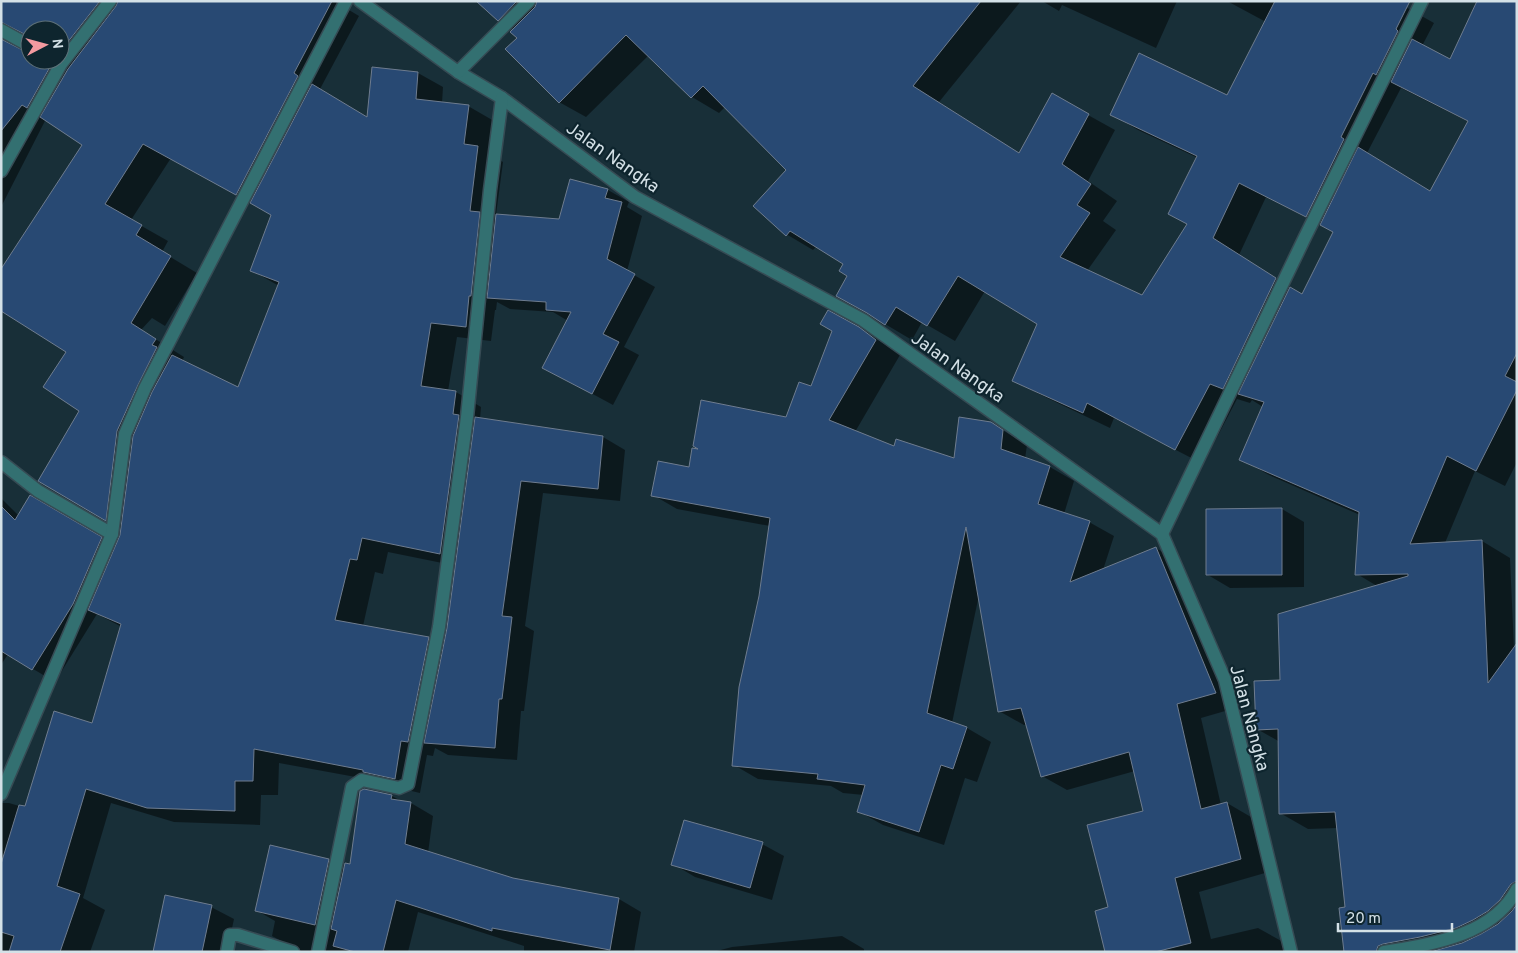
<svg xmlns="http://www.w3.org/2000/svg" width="1518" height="953" font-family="Overpass,sans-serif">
  <rect width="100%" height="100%" fill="#182f38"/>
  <g fill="#0007" fill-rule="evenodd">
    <path d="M29,1H334L359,16L320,89L368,118L373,68L418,73L443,87L442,103L468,106L494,121L490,154L503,162L496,215L560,221L571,180L608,190L629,202L627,207L642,216L627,271L655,287L624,347L639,355L613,405L565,379L568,321L553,312L510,309L497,302L496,310H495L491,341L457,337L448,391L456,392L481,407L480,419L603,437L625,450L620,501L543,493L525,626L534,631L524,711H521L517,760L448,755L435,748L433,756L427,755L420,793L390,786L383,782L279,763L278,795H261L260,825L174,822L111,803L83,898L105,910L90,952H1V803H9L26,808L92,724L122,627L97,614L55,682L8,654L1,665V498L19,516L30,497L116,547L122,529L40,480L102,372L83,145L46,119L1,207V41L30,54V60H60V30H30V36ZM171,158L273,214L251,270L279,286L238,389L182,361L184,357L141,330L152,318L165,326L197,273L162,252L168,241L131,220ZM388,552L457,566L444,648L428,639L363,626L375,572L383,574Z"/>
    <path d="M478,1H1021L939,102L1020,154L1052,95L1115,130L1088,181L1117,201L1103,221L1116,230L1087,271L1142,297L1188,224L1198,158L1138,130L1111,114L1228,97L1266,22L1227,1H1395L1434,23L1422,46L1450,61L1468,24L1476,1H1517V462L1505,486L1475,471L1445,543L1482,541L1510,558L1514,649L1517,645V952H1365L1347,908L1338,828L1308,829L1280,813V742L1257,729L1281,682L1377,586L1357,574L1360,515L1269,475L1241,459L1263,407L1252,400L1250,403L1237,399L1203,464L1114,418L1110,428L1041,395L1014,380L1039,324L985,291L955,341L922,322L912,340L885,324L848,276L845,264L817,246L813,250L786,234L787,170L725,107L719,113L692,97L649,55L586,117L559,102L518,38L514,29L498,20ZM1401,88L1469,122L1431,192L1367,153ZM1266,197L1334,232L1303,295L1239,255Z"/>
    <polygon points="1042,1 1177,1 1156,48 1062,5 1059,11"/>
    <polygon points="858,328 883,343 900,355 855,432 895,448 955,460 991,423 1027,445 1025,459 1050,467 1074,481 1064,514 1089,522 1114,536 1103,570 1156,548 1180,563 1239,707 1201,718 1221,805 1227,803 1251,817 1265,873 1199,892 1211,939 1258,928 1285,943 1287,952 1107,952 1110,908 1144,812 1135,771 1067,790 1042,776 1028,725 1024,725 999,711 979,595 952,723 967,728 991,742 977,782 965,778 944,845 883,825 858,811 864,795 843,793 831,786 758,779 734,765 761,596 770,526 677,509 653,495 690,468 703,451 787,418"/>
    <polygon points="1282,509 1304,522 1304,587 1230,588 1208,575 1207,510"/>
    <polygon points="392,796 401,801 411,803 433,816 428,853 512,879 619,899 641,912 634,952 524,952 524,946 418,912 408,952 302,952 272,936 275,921 256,910 328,860 345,870 351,866"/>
    <polygon points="762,844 784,856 772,900 695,877 673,864"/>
    <polygon points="211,907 234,919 227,952 154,952"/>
    <polygon points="842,936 864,949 864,952 713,952 732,947"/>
  </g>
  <g fill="#284973" stroke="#6e7c8f">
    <polygon points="1,1 100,1 60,52 60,30 30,30 30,37 1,22"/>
    <polygon points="118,1 332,1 294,73 298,76 236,195 143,144 105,204 142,225 136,235 171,256 131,323 156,339 152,345 157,347 138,385 117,431 106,521 38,481 79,411 43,387 66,352 1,311 1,269 82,145 40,117 68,69 116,6"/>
    <polygon points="476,1 517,1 498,21"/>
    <polygon points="537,1 981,1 913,86 1019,153 1052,93 1089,114 1062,164 1091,184 1077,205 1090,213 1060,257 1142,295 1187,224 1168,214 1197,156 1110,115 1139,53 1227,95 1275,1 1410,1 1396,29 1398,31 1376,75 1373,73 1341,137 1344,139 1306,217 1239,183 1213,238 1276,278 1223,389 1210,384 1175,450 1087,403 1083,413 1012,381 1037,324 958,276 927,326 896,307 885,325 867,313 836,296 847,276 839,271 843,264 790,231 786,236 753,206 786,170 703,86 691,98 626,35 559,103 505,49 517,38 510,32 535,7"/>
    <polygon points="1477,1 1517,1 1517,353 1505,376 1517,382 1517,390 1476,471 1447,456 1410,544 1482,540 1488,683 1517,643 1517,881 1511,884 1500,900 1488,911 1473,920 1456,928 1420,937 1383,944 1378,946 1376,952 1344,952 1339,908 1345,907 1335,812 1279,814 1278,729 1256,730 1254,681 1280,680 1278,614 1408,576 1408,574 1355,575 1359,512 1239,460 1264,402 1238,394 1290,287 1302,294 1333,232 1320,225 1358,147 1430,191 1468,121 1391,82 1412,39 1450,59"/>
    <polygon points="1,39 30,54 30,60 54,60 27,108 22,105 1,131"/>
    <polygon points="372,67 418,72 416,99 469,105 464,144 478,146 470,211 480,212 471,296 469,296 466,327 431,323 421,386 456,391 453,414 459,415 440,554 362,538 357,560 350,559 335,620 429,637 408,742 401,741 395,779 363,772 363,770 254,749 253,781 235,781 235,811 147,808 86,789 57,886 80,894 60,952 9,952 14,936 1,932 1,864 19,805 25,806 54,711 92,723 121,624 88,610 120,535 133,436 152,392 172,355 238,387 279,282 250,271 271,215 250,203 312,84 367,117"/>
    <polygon points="570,179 608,189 605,198 622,202 607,259 635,274 603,334 619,342 592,394 542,368 571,312 546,310 546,302 487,298 496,214 559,219"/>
    <polygon points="828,310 859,327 876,340 829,420 894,446 896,439 954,458 959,417 991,422 1003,430 1001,449 1050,466 1038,504 1090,521 1070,582 1156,547 1216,693 1177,704 1201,809 1227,802 1241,859 1175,878 1191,943 1155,952 1105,952 1095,911 1108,907 1087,825 1143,811 1129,752 1041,777 1021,708 998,712 966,527 927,713 967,727 953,769 941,765 919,832 857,812 865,785 817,779 818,774 732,766 739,687 759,596 770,518 651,496 658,461 689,467 692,448 698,449 693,446 701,400 786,417 799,382 811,386 832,331 820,324"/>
    <polygon points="475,417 603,436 598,489 521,481 502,616 512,617 502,699 499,699 495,748 424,743 447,628"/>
    <polygon points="30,495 102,537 73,604 32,670 1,651 1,506 15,520"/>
    <polygon points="1282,508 1282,575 1206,575 1206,509"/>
    <polygon points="364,789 392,795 391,799 411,802 405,844 513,878 619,898 610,950 492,928 492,931 396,900 383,952 355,952 333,946 337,931 331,929 345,863 350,864 360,791"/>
    <polygon points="684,820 763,842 750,888 671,865"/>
    <polygon points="270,845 329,859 315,925 255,911"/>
    <polygon points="165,895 212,905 202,952 153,952"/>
    <polygon points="1517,904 1517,952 1430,952 1462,943 1481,934 1498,924 1512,911"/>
  </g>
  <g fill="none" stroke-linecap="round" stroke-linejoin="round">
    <defs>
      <g id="street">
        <polyline points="360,1 458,72 502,98 635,197 863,320 1162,534 1225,680 1291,952"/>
        <polyline points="1,30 30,46"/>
        <polyline points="458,72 529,1"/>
        <polyline points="1,171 61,64 110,1"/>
        <polyline points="1,462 38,491 112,534"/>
        <polyline points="1162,534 1305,237 1422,1"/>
        <polyline points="1,794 112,534 125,434 145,388 346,1"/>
        <polyline points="227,952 230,935 238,935 293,952"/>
        <polyline points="318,952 352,787 362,780 399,788 408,784 439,627 467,417 490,190 502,98"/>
        <path d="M1384,952C1431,944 1493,936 1517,889"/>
      </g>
    </defs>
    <use href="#street" stroke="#364b54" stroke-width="15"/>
    <use href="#street" stroke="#337071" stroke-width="12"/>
  </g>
  <g text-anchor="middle" stroke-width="4.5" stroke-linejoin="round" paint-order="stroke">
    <g font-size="18" fill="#d4e1e7" stroke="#0e252e">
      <text transform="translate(613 157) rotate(35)" y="6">Jalan Nangka</text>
      <text transform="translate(958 367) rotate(35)" y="6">Jalan Nangka</text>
      <text transform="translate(1250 718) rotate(75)" y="6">Jalan Nangka</text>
    </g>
  </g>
  <rect width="1518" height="953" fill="none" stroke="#d4e1e7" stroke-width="5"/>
  <g transform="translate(45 45) rotate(84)"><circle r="24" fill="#0e252e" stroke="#5d7078"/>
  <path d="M0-4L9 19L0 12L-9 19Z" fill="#f49aa0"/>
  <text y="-8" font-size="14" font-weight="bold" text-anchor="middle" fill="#d4e1e7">N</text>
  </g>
  <path d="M1338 923v8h114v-8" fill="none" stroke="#d4e1e7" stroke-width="2.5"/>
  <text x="1346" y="923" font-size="15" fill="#d4e1e7" stroke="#0e252e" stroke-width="4" paint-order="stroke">20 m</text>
</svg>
